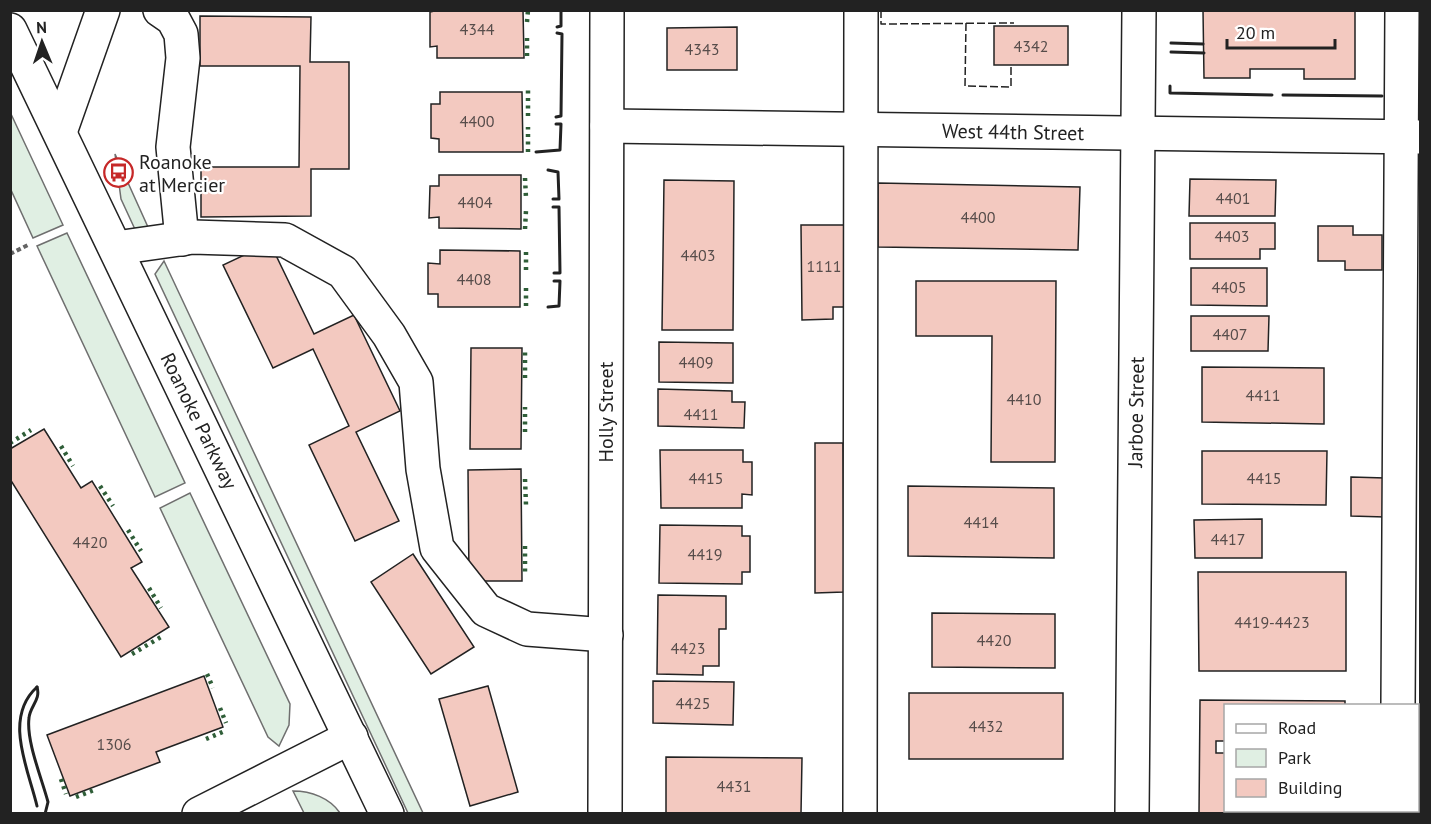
<svg xmlns="http://www.w3.org/2000/svg" width="1431" height="824" font-family="'PT Sans',sans-serif">
  <rect width="100%" height="100%" fill="#fff"/>
  <g fill="#e0efe3" stroke="#6f6f6f" stroke-width="1.5">
    <polygon points="11,114 63,225 33,238 11,190"/>
    <polygon points="115,154 152,236 139,238 121,199"/>
    <polygon points="67,233 185,483 155,497 37,246"/>
    <polygon points="164,261 423,813 408,813 155,274"/>
    <polygon points="190,493 290,704 289,725 279,746 268,737 160,508"/>
    <path d="M293,791C311,791 330,798 340,813H304Z"/>
  </g>
  <g fill="#f3c9c0" stroke="#222" stroke-width="1.5">
    <polygon points="439,10 523,10 524,58 437,58 437,46 430,47 430,12"/>
    <polygon points="1203,10 1355,10 1355,79 1304,79 1304,69 1250,69 1250,78 1204,78"/>
    <polygon points="200,16 311,17 310,62 349,62 349,169 311,169 311,216 201,217 201,167 299,167 300,66 200,66"/>
    <rect x="994" y="26" width="74" height="39"/>
    <polygon points="737,27 737,70 667,70 667,28"/>
    <polygon points="440,92 522,92 523,152 439,152 439,139 431,138 431,104 440,104"/>
    <polygon points="439,175 521,175 521,229 439,228 439,217 429,218 430,186 439,186"/>
    <polygon points="1190,179 1276,180 1275,216 1189,216"/>
    <polygon points="664,180 734,181 733,330 662,330"/>
    <polygon points="878,183 1080,187 1078,250 878,247"/>
    <polygon points="1190,223 1275,223 1275,249 1260,249 1260,259 1190,259"/>
    <polygon points="801,225 845,225 846,307 833,307 833,319 802,320"/>
    <polygon points="1318,226 1353,226 1353,235 1382,235 1382,270 1345,270 1345,261 1318,261"/>
    <polygon points="270,243 314,334 354,315 400,411 356,432 399,521 355,541 309,445 349,426 313,349 273,368 223,265"/>
    <polygon points="440,250 520,251 520,307 438,307 438,294 428,294 428,263 440,264"/>
    <polygon points="1191,268 1267,268 1267,306 1191,305"/>
    <polygon points="916,281 1056,281 1055,462 991,462 992,336 916,336"/>
    <polygon points="1191,316 1269,316 1268,351 1191,351"/>
    <polygon points="659,342 733,343 733,383 659,382"/>
    <polygon points="471,348 522,348 521,449 470,449"/>
    <polygon points="1202,367 1324,368 1324,424 1202,422"/>
    <polygon points="658,389 732,391 732,402 745,402 744,428 658,426"/>
    <polygon points="44,429 81,488 92,481 142,562 131,568 169,627 121,657 10,479 10,449"/>
    <polygon points="815,443 843,443 844,592 815,593"/>
    <polygon points="660,450 743,450 743,462 752,462 752,495 742,494 742,508 661,508"/>
    <polygon points="1202,451 1327,451 1326,505 1202,504"/>
    <polygon points="521,469 522,581 469,581 468,470"/>
    <polygon points="1351,477 1385,478 1385,517 1351,516"/>
    <polygon points="908,486 1054,488 1054,558 908,556"/>
    <polygon points="1262,519 1262,558 1195,558 1194,520"/>
    <polygon points="660,525 742,526 742,536 750,536 750,572 742,572 742,584 659,583"/>
    <polygon points="413,554 474,647 431,674 371,582"/>
    <polygon points="1198,572 1346,572 1346,671 1199,671"/>
    <polygon points="658,595 726,596 726,629 719,629 719,666 703,666 703,675 657,674"/>
    <polygon points="932,613 1055,614 1055,668 932,667"/>
    <polygon points="204,676 223,727 156,752 160,762 70,796 47,735"/>
    <polygon points="653,681 734,682 733,725 653,723"/>
    <polygon points="488,686 518,792 470,806 439,699"/>
    <rect x="909" y="693" width="154" height="66"/>
    <polygon points="1200,700 1345,701 1345,706 1226,706 1226,741 1216,741 1216,753 1226,753 1226,810 1348,810 1348,814 1199,814"/>
    <polygon points="666,757 802,758 801,814 666,814"/>
  </g>
  <g fill="none" stroke-linecap="round" stroke-linejoin="round">
    <defs>
      <g id="minor">
        <polyline points="160,10 173,19 181,34 183,58 173,147 182,239"/>
        <polyline points="10,30 387,814"/>
        <polyline points="607,126 1420,137"/>
        <polyline points="60,132 103,10"/>
        <polyline points="116,248 193,237 285,240 343,272 389,335 416,382 423,469 437,548 486,610 527,629 606,635"/>
        <polyline points="1398,706 1402,10"/>
        <polyline points="199,814 351,737"/>
        <polyline points="605,814 607,10"/>
        <polyline points="860,814 861,10"/>
        <polyline points="1132,814 1139,10"/>
        <polyline points="1398,814 1398,810"/>
      </g>
    </defs>
    <use href="#minor" stroke="#222" stroke-width="36"/>
    <polyline stroke="#646464" stroke-width="4" stroke-dasharray="4.5 3" stroke-linecap="butt" points="10,254 30,244"/>
    <use href="#minor" stroke="#fff" stroke-width="33"/>
    <g stroke="#2f5e38" stroke-width="4.5" stroke-dasharray="3 4.5" stroke-linecap="butt">
      <polyline points="527,22 528,10"/>
      <polyline points="527,38 527,58"/>
      <polyline points="528,116 528,90"/>
      <polyline points="528,152 528,127"/>
      <polyline points="525,178 526,198"/>
      <polyline points="525,229 526,210"/>
      <polyline points="526,252 526,271"/>
      <polyline points="526,306 526,286"/>
      <polyline points="525,378 525,352"/>
      <polyline points="525,432 525,407"/>
      <polyline points="10,443 31,430"/>
      <polyline points="61,446 73,466"/>
      <polyline points="525,479 526,505"/>
      <polyline points="100,486 113,506"/>
      <polyline points="128,530 141,551"/>
      <polyline points="525,546 525,572"/>
      <polyline points="149,588 161,608"/>
      <polyline points="132,654 161,637"/>
      <polyline points="207,674 213,688"/>
      <polyline points="220,708 226,723"/>
      <polyline points="206,739 225,731"/>
      <polyline points="61,779 66,794"/>
      <polyline points="76,797 94,790"/>
    </g>
    <g stroke="#222" stroke-width="1.5" stroke-dasharray="8 3" stroke-linecap="butt">
      <polyline points="881,10 881,24 1014,23"/>
      <polyline points="966,23 965,86 1011,87 1011,65"/>
    </g>
    <g stroke="#222" stroke-width="3">
      <polyline points="557,27 561,26 561,10"/>
      <polyline points="1171,43 1203,44"/>
      <polyline points="1171,52 1204,53"/>
      <polyline points="1170,86 1170,93 1272,95"/>
      <polyline points="1283,95 1382,96"/>
      <polyline points="556,117 561,116 562,34 557,33"/>
      <polyline points="536,152 560,150 561,124 556,124"/>
      <polyline points="548,170 558,172 559,199 553,199"/>
      <polyline points="553,207 559,207 560,273 554,273"/>
      <polyline points="548,307 559,306 560,281 554,281"/>
      <path d="M37,687C41,700 30,706 29,718C26,741 42,779 48,802L45,814"/>
      <path d="M37,806C28,768 3,718 37,687"/>
    </g>
  </g>
  <defs>
    <symbol id="bus-ring" viewBox="-11 -11 22 22"><circle r="9.5" fill="#fff" stroke="#c62828" stroke-width="1.5"/><path d="M-5-6H5V4H4V6H2V4H-2V6H-4V4H-5ZM-3.5-4V0h7V-4ZM-3.5 1.2v1.5H-2V1.2ZM2 1.2v1.5H3.5V1.2Z" fill="#c62828"/></symbol>
  </defs>
  <g fill-rule="evenodd">
    <use href="#bus-ring" x="102" y="156" width="33" height="33"/>
  </g>
  <g text-anchor="middle" stroke-width="4.5" stroke-linejoin="round" paint-order="stroke">
    <g font-size="16" fill="#564c4a">
      <text x="477" y="35">4344</text>
      <text x="1031" y="52">4342</text>
      <text x="702" y="55">4343</text>
      <text x="477" y="127">4400</text>
      <text x="1233" y="204">4401</text>
      <text x="475" y="208">4404</text>
      <text x="978" y="223">4400</text>
      <text x="1232" y="242">4403</text>
      <text x="698" y="261">4403</text>
      <text x="824" y="272">1111</text>
      <text x="474" y="285">4408</text>
      <text x="1229" y="293">4405</text>
      <text x="1230" y="340">4407</text>
      <text x="696" y="368">4409</text>
      <text x="1263" y="401">4411</text>
      <text x="1024" y="405">4410</text>
      <text x="701" y="420">4411</text>
      <text x="706" y="484">4415</text>
      <text x="1264" y="484">4415</text>
      <text x="981" y="528">4414</text>
      <text x="1228" y="545">4417</text>
      <text x="90" y="548">4420</text>
      <text x="705" y="560">4419</text>
      <text x="1272" y="628">4419-4423</text>
      <text x="994" y="646">4420</text>
      <text x="688" y="654">4423</text>
      <text x="693" y="709">4425</text>
      <text x="986" y="732">4432</text>
      <text x="114" y="750">1306</text>
      <text x="734" y="792">4431</text>
    </g>
    <g font-size="20" fill="#222" stroke="#fff">
      <text transform="translate(1013 132) rotate(1)" y="7">West 44th Street</text>
      <text transform="translate(606 412) rotate(-90)" y="7">Holly Street</text>
      <text transform="translate(1136 412) rotate(-89)" y="7">Jarboe Street</text>
      <text transform="translate(199 421) rotate(64)" y="7">Roanoke Parkway</text>
    </g>
    <g font-size="20" fill="#222" stroke="#fff" text-anchor="start">
      <text x="139" y="169">Roanoke<tspan x="139" dy="23">at Mercier</tspan></text>
    </g>
  </g>
  <rect width="1431" height="824" fill="none" stroke="#222222" stroke-width="24"/>
  <rect x="1224" y="704" width="195" height="108" fill="#ffffff" stroke="#a7a7a7" stroke-width="1.5"/>
  <rect x="1236" y="724" width="30" height="9" fill="#ffffff" stroke="#a7a7a7" stroke-width="1.5"/>
  <text x="1278" y="734" font-size="18" fill="#222222">Road</text>
  <rect x="1236" y="749" width="30" height="18" fill="#e0efe3" stroke="#a7a7a7" stroke-width="1.5"/>
  <text x="1278" y="764" font-size="18" fill="#222222">Park</text>
  <rect x="1236" y="779" width="30" height="18" fill="#f3c9c0" stroke="#a7a7a7" stroke-width="1.5"/>
  <text x="1278" y="794" font-size="18" fill="#222222">Building</text>
  <g transform="translate(42 42) rotate(358)" stroke="#ffffff" stroke-width="4.5" paint-order="stroke">
  <path d="M0-4.5L10 22L0 15L-10 22Z" fill="#222222"/>
  <text y="-9" font-size="16" font-weight="bold" text-anchor="middle" fill="#222222">N</text>
  </g>
  <path d="M1227 39v9h108v-9" fill="none" stroke="#222222" stroke-width="3"/>
  <text x="1236" y="39" font-size="18" fill="#222222" stroke="#ffffff" stroke-width="4.5" paint-order="stroke">20 m</text>
</svg>
